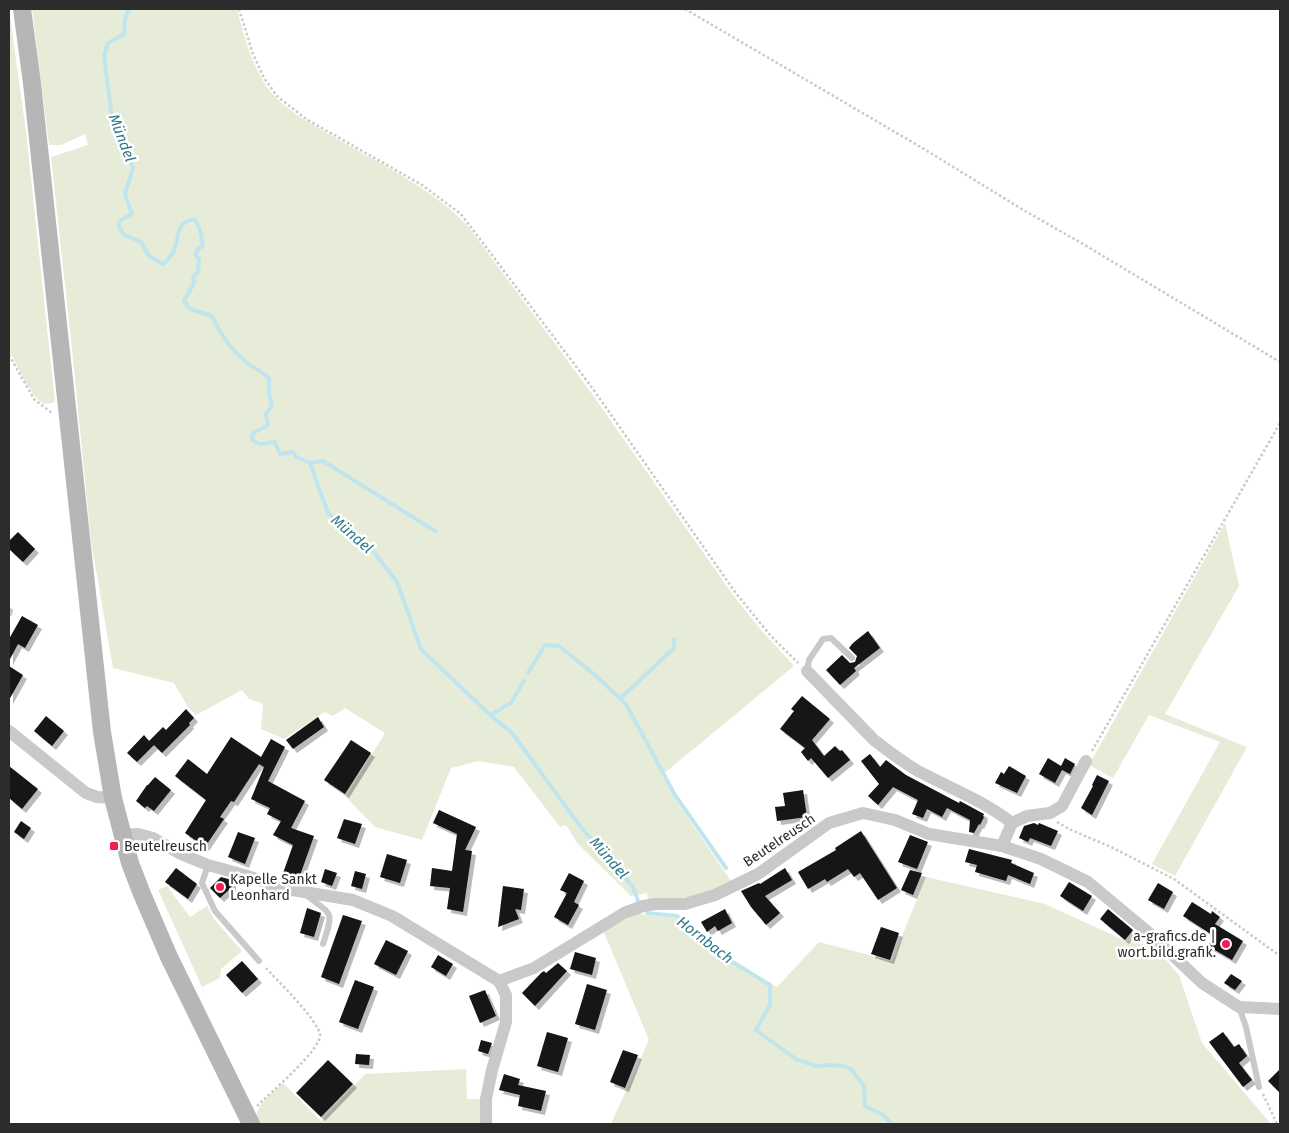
<svg xmlns="http://www.w3.org/2000/svg" width="1289" height="1133" font-family="'Fira Sans',sans-serif">
  <defs>
    <filter id="shadow"><feDropShadow dx="4" dy="4" stdDeviation="0" flood-color="#0004"/></filter>
  </defs>
  <rect width="100%" height="100%" fill="#fff"/>
  <g fill="#e6ecd7">
    <path d="M9,9L26,132L55,402C49,404 45,405 40,401C30,394 15,362 9,350Z"/>
    <path d="M32,9H237C244,36 251,63 267,87C286,112 314,125 341,141C383,165 433,190 467,225L590,391L733,595L761,630L794,666L662,775L679,805L731,881L712,891L691,897L648,901L647,893L631,896L578,844L566,825L560,827L514,767L478,761L451,768L422,840L375,827L346,797L385,733L345,708L333,716L325,712L284,739L261,729L263,704L249,699L242,690L196,715L188,707L174,683L113,668L91,541L72,349L51,157L88,145L85,134L61,145H49Z"/>
    <polygon points="1225,523 1239,586 1165,714 1247,747 1175,876 1152,864 1220,742 1149,715 1113,778 1089,765"/>
    <polygon points="926,877 1045,904 1126,941 1154,946 1179,975 1202,1043 1271,1124 611,1124 649,1040 603,930 640,913 644,915 676,918 722,957 777,987 819,942 892,961"/>
    <polygon points="167,886 190,917 207,906 214,919 242,951 221,969 220,978 202,987 158,890"/>
    <path d="M466,1069L467,1099H481V1124H257C252,1107 272,1094 283,1083L321,1121L365,1074Z"/>
  </g>
  <g fill="none" stroke-linecap="round" stroke-linejoin="round">
    <g stroke="#c1e5ee" stroke-width="4">
      <path d="M129,9L125,19L124,34L108,43L104,56L112,118L125,146L133,168L125,194L132,214L119,221V228L125,235L141,242L149,256L163,264C167,260 172,256 174,251C180,235 174,223 195,219L200,230L203,246L199,248L195,255L199,259L198,272L193,277L194,283L184,301L190,309L212,316C221,334 230,349 246,362C253,368 262,371 269,378V394L272,405L266,414L268,425L253,433L252,440L260,444L275,442L280,454L293,452L296,457L310,463L328,513L370,547L397,582L421,649L490,715L512,733L580,826L633,887L638,901"/>
      <polyline points="310,463 323,461 435,531"/>
      <polyline points="528,673 545,645 559,646 595,675 626,704 675,795 726,868"/>
      <polyline points="620,699 674,648 674,639"/>
      <polyline points="490,715 511,703 524,681"/>
      <polyline points="647,913 677,916 723,956 770,985 770,1005 756,1030 796,1059 816,1066 830,1065 844,1066 852,1070 864,1086 865,1106 883,1115 892,1124"/>
    </g>
  </g>
  <g fill="#131313" filter="url(#shadow)">
    <polygon points="18,532 35,549 23,562 9,549 9,541"/>
    <polygon points="22,616 38,625 25,648 18,644 9,661 9,639"/>
    <polygon points="868,631 880,648 854,668 856,671 840,685 826,670 842,655 850,663 855,662 857,656 849,648 853,643"/>
    <polygon points="9,666 23,675 9,700"/>
    <polygon points="802,696 830,719 812,740 824,756 835,746 840,751 842,750 850,760 828,778 811,758 808,761 801,752 805,748 780,729 794,711 791,709"/>
    <polygon points="186,709 194,718 189,723 190,725 162,753 150,741 154,745 137,762 127,753 144,735 149,741 163,727 166,730"/>
    <polygon points="46,716 64,731 52,746 34,731"/>
    <polygon points="318,717 324,727 293,749 286,740"/>
    <polygon points="231,737 261,757 271,739 285,747 268,781 305,801 291,828 314,836 298,881 282,876 293,845 273,835 281,821 267,814 270,808 251,799 264,767 259,764 234,802 231,801 220,817 224,819 205,847 185,833 206,800 175,776 188,759 207,774"/>
    <polygon points="351,740 371,753 345,794 324,780"/>
    <polygon points="870,754 880,767 886,760 906,775 959,803 960,801 984,814 983,816 984,817 980,825 979,824 974,833 969,832 970,820 947,808 942,817 927,809 923,818 912,814 918,800 893,787 878,805 868,796 879,784 861,761"/>
    <polygon points="1048,758 1061,766 1065,758 1075,764 1070,774 1062,770 1055,783 1039,774"/>
    <polygon points="9,766 38,789 22,809 9,798"/>
    <polygon points="1009,766 1026,776 1017,793 995,783 1001,772 1004,774"/>
    <polygon points="1097,775 1109,781 1092,815 1081,808 1093,786 1092,785"/>
    <polygon points="155,777 171,790 154,811 147,806 145,808 136,801 147,785 148,785"/>
    <polygon points="803,790 807,817 777,821 775,807 785,806 783,793"/>
    <polygon points="439,810 476,827 465,850 472,851 463,912 447,909 450,888 430,886 432,868 452,871 457,834 433,823"/>
    <polygon points="344,819 362,824 355,844 337,838"/>
    <polygon points="21,821 31,828 24,839 14,832"/>
    <polygon points="1034,823 1038,825 1039,823 1058,831 1051,846 1030,838 1028,842 1019,838 1024,826"/>
    <polygon points="861,831 897,888 878,900 860,873 854,877 848,869 827,882 825,879 808,889 798,872 836,850 835,848"/>
    <polygon points="238,832 255,838 245,864 228,857"/>
    <polygon points="910,835 928,842 917,869 898,862"/>
    <polygon points="969,849 1012,860 1011,863 1034,873 1030,884 1008,875 1006,881 975,872 977,865 965,862"/>
    <polygon points="387,854 407,860 400,883 380,877"/>
    <polygon points="176,868 197,884 188,899 165,882"/>
    <polygon points="785,868 792,880 765,896 780,913 766,925 751,907 741,891 759,883 760,884"/>
    <polygon points="325,869 337,873 332,886 321,882"/>
    <polygon points="910,870 922,873 913,895 901,890"/>
    <polygon points="355,871 366,874 362,889 351,886"/>
    <polygon points="569,873 584,881 574,902 579,905 568,925 554,917 567,893 560,890"/>
    <polygon points="221,877 232,880 232,887 220,898 210,888"/>
    <polygon points="1069,882 1092,896 1083,911 1060,896"/>
    <polygon points="1158,883 1173,892 1164,909 1148,900"/>
    <polygon points="503,886 524,889 521,910 515,909 519,919 498,927"/>
    <polygon points="1192,902 1211,914 1212,911 1220,917 1215,924 1243,941 1232,960 1208,946 1214,936 1183,916"/>
    <polygon points="307,908 321,913 314,937 300,933"/>
    <polygon points="725,909 732,923 718,931 715,926 707,932 701,922"/>
    <polygon points="1108,909 1133,930 1125,940 1100,919"/>
    <polygon points="343,915 362,921 339,984 321,977"/>
    <polygon points="881,927 899,933 890,960 871,954"/>
    <polygon points="386,940 408,951 396,975 374,964"/>
    <polygon points="575,952 596,958 592,975 570,969"/>
    <polygon points="438,955 453,964 446,976 431,967"/>
    <polygon points="242,961 258,979 242,993 226,975"/>
    <polygon points="558,963 567,971 535,1006 522,993 541,973 544,971 546,973"/>
    <polygon points="1231,974 1242,981 1235,990 1224,983"/>
    <polygon points="355,980 374,987 358,1029 339,1022"/>
    <polygon points="587,984 607,990 595,1030 575,1024"/>
    <polygon points="485,990 496,1016 480,1023 469,996"/>
    <polygon points="547,1032 568,1038 558,1072 537,1066"/>
    <polygon points="1223,1032 1234,1047 1239,1044 1247,1056 1239,1063 1252,1080 1243,1087 1209,1042"/>
    <polygon points="481,1040 492,1043 488,1054 478,1051"/>
    <polygon points="623,1050 638,1055 625,1088 610,1082"/>
    <polygon points="356,1054 370,1055 369,1065 355,1064"/>
    <polygon points="328,1060 353,1084 321,1117 296,1093"/>
    <polygon points="1280,1069 1280,1093 1268,1081"/>
    <polygon points="504,1074 520,1079 518,1085 546,1091 541,1111 518,1106 520,1095 499,1090"/>
  </g>
  <g fill="none" stroke-linecap="round" stroke-linejoin="round">
    <g stroke="#c9c9c9" stroke-width="2.5" stroke-dasharray="2.5 2.5" stroke-linecap="butt">
      <polyline points="239,9 253,54 264,78 277,96 306,119 422,185 461,214 593,389 735,592 770,635 798,663"/>
      <polyline points="685,9 924,149 1025,211 1083,244 1280,362"/>
      <polyline points="9,355 34,399 52,413"/>
      <polyline points="1092,751 1280,423"/>
      <polyline points="1057,822 1069,829 1111,847 1174,879 1280,956"/>
      <polyline points="1263,1094 1277,1124"/>
      <path d="M257,1106C269,1094 321,1050 320,1035C319,1021 276,979 265,967"/>
    </g>
    <g stroke="#c9c9c9" stroke-width="6">
      <polyline points="9,614 10,611"/>
      <polyline points="807,671 809,660 823,639 831,638 852,658"/>
      <polyline points="208,865 202,883 215,911 259,961"/>
      <path d="M306,895C333,916 334,910 323,944"/>
      <polyline points="1239,1007 1246,1027 1259,1087"/>
    </g>
    <g stroke="#c9c9c9" stroke-width="12">
      <path d="M807,671L874,740C888,751 903,762 918,771C950,788 984,801 1012,823"/>
      <polyline points="9,731 86,793 97,797 113,798"/>
      <polyline points="122,835 138,834 153,838 181,854 208,865 248,876 280,888 353,900 392,916 499,981 506,995 506,1022 492,1070 486,1099 486,1124"/>
      <polyline points="1002,846 1012,823 1027,816 1050,813 1062,806 1086,761"/>
      <polyline points="499,981 534,968 624,913 643,906 656,904 685,904 715,895 758,874 829,823 863,813 895,820 929,834 1002,846 1041,859 1088,882 1148,932 1202,983 1239,1007 1280,1009"/>
    </g>
    <polyline stroke="#b6b6b6" stroke-width="18" points="22,9 32,83 102,732 113,798 130,863 142,894 169,957 251,1124"/>
  </g>
  <g fill="#f51b55" stroke="#fff" stroke-width="2">
    <rect x="109" y="841" width="10" height="10" rx="2.5"/>
    <circle cx="220" cy="887" r="5"/>
    <circle cx="1226" cy="944" r="5"/>
  </g>
  <g text-anchor="middle" stroke-width="5" stroke-linejoin="round" paint-order="stroke">
    <g font-size="14" fill="#2c2c2c" stroke="#fff">
      <text transform="translate(779 840) rotate(-34)" y="5">Beutelreusch</text>
    </g>
    <g font-size="14" fill="#2c2c2c" stroke="#fff" text-anchor="start">
      <text x="124" y="851">Beutelreusch</text>
      <text x="230" y="884">Kapelle Sankt<tspan x="230" dy="16">Leonhard</tspan></text>
      <text x="1216" y="941" text-anchor="end">a-grafics.de |<tspan x="1216" dy="16">wort.bild.grafik.</tspan></text>
    </g>
    <g font-size="15" font-style="italic" fill="#317b8e" stroke="#fff">
      <text transform="translate(122 138) rotate(69)" y="5">Mündel</text>
      <text transform="translate(352 534) rotate(41)" y="5">Mündel</text>
      <text transform="translate(609 858) rotate(49)" y="5">Mündel</text>
      <text transform="translate(705 940) rotate(38)" y="5">Hornbach</text>
    </g>
  </g>
  <rect width="1289" height="1133" fill="none" stroke="#2c2c2c" stroke-width="20"/>
</svg>
